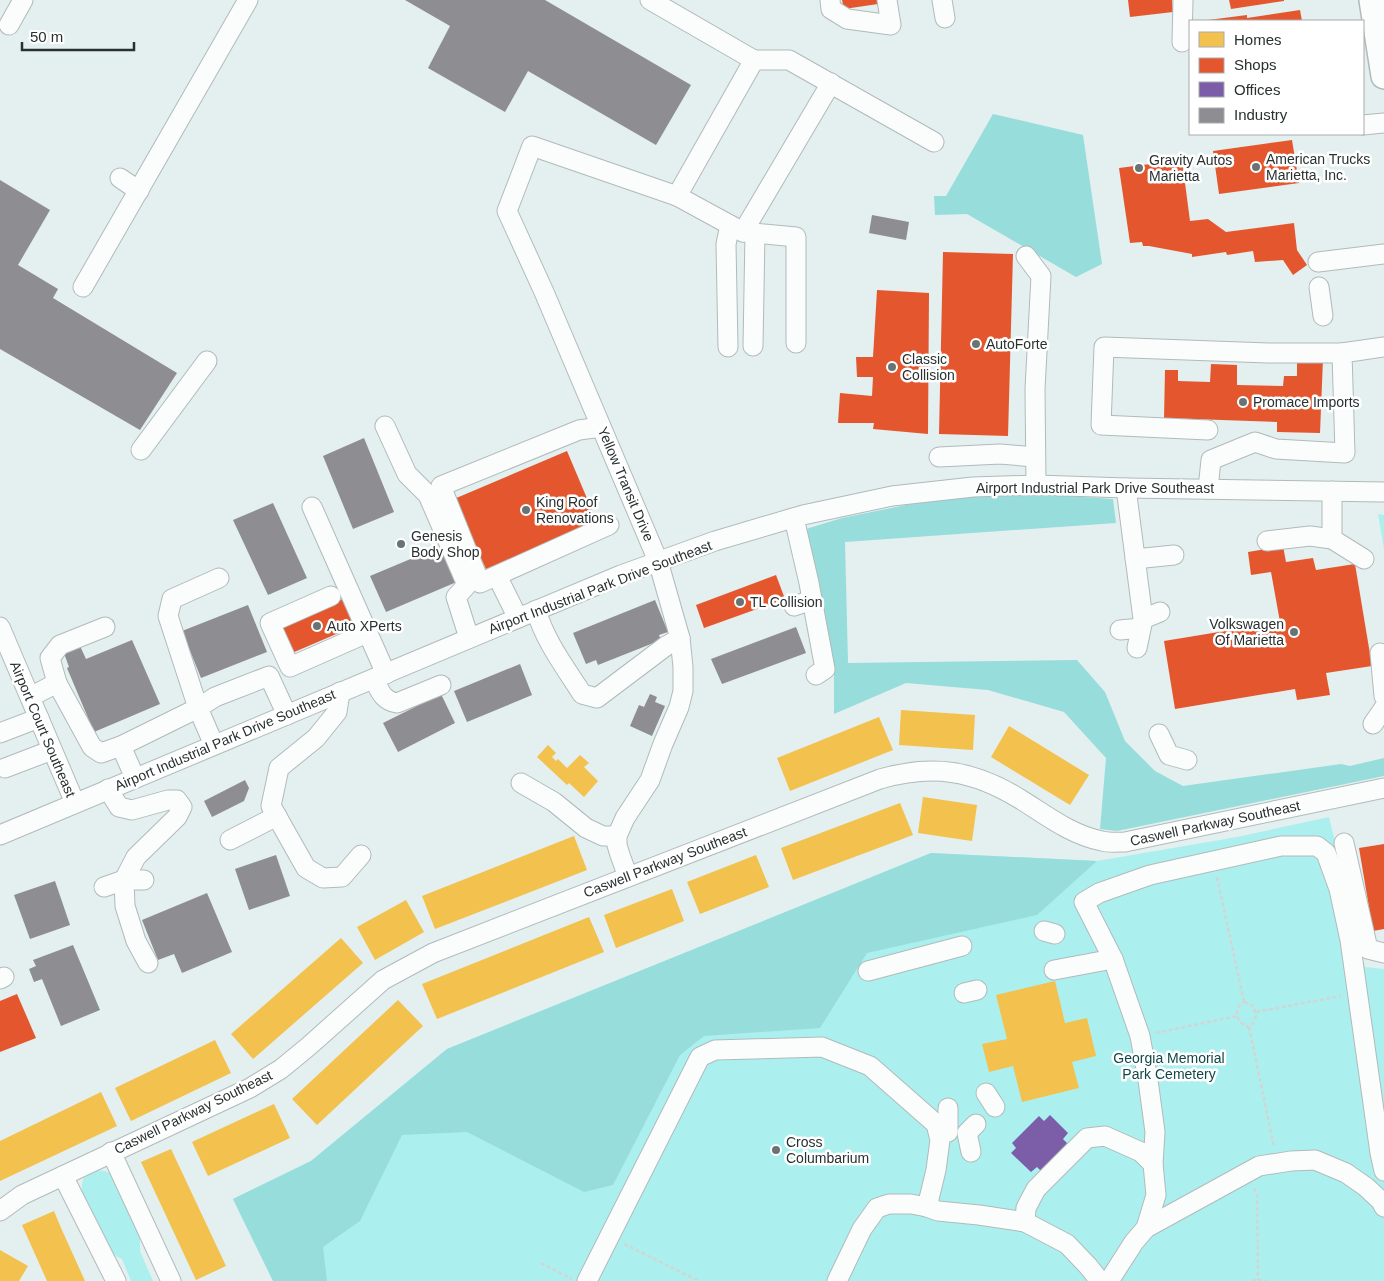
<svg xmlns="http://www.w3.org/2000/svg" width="1384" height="1281" font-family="Arial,sans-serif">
  <rect width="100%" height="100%" fill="#e4efef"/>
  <g fill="#abf0ee">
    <polygon points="1378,514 1384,515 1384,549"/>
    <polygon points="1329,817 1365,967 1384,969 1384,1281 273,1281 233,1199 311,1161 447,1049 931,853 1097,861 1237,837"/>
    <path d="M96,1170L105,1171L111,1174L140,1238V1251L153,1281H131L122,1259L107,1251L82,1192C81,1178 84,1176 96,1170Z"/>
  </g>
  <g fill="#96dddb">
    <polygon points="993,114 1083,135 1102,264 1076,277 967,214 935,215 934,196 946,196"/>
    <polygon points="1036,494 1113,499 1116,523 845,542 848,663 1077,660 1105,692 1125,741 1155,771 1183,786 1341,764 1350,766 1384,758 1384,776 1117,831 1100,829 1106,758 1064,712 988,690 906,683 834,714 834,665 806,529 842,518 950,496"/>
    <polygon points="931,853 1097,861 1037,915 867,953 820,1028 704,1036 680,1055 613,1185 584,1192 467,1132 402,1135 360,1221 323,1247 327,1281 273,1281 233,1199 311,1161 447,1049"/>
  </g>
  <g fill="#f2c14e">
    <polygon points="901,710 975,715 973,750 899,745"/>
    <polygon points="879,717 893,750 790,791 777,758"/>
    <polygon points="1009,726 1089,775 1070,805 991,757"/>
    <polygon points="548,745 556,753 552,757 556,761 558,759 567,768 580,755 589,763 584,767 598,781 584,797 569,783 567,785 537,757"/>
    <polygon points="923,797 977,805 972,841 918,833"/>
    <polygon points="900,803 913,835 793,880 781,848"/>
    <polygon points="574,836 587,870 435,929 422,896"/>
    <polygon points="756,855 769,887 700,914 687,882"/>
    <polygon points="672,889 684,921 616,948 604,915"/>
    <polygon points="406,900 424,932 375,960 357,927"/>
    <polygon points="589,917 604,952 437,1019 422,984"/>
    <polygon points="341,938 363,963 253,1059 231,1034"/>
    <polygon points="1055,981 1065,1023 1087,1018 1096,1056 1072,1062 1079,1088 1022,1102 1013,1066 989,1072 982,1044 1007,1039 996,995"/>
    <polygon points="398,1000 423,1026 317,1125 292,1099"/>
    <polygon points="215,1040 231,1073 131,1121 115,1088"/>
    <polygon points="101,1092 117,1126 0,1181 0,1141"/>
    <polygon points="274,1104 290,1138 208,1176 192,1142"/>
    <polygon points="171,1149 226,1266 196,1280 141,1162"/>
    <polygon points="54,1211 61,1228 85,1281 47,1281 22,1225"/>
    <polygon points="0,1250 28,1266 19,1281 0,1281"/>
  </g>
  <g fill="#e4572e">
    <polygon points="842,0 878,0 878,4 844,9"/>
    <polygon points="1128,0 1172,0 1173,12 1130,17"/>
    <polygon points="1229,0 1284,0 1284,1 1231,9"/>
    <polygon points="1300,10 1302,21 1208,21 1208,20 1247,15 1247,18"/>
    <polygon points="1292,140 1299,183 1219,194 1213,151"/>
    <polygon points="1182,160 1190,221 1208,219 1226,232 1294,223 1297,250 1307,265 1293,275 1283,260 1255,262 1253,251 1227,255 1226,252 1192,257 1192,254 1149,246 1143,246 1142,242 1130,243 1119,168"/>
    <polygon points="943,252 1013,254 1008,436 939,434"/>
    <polygon points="877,290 929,293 928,434 873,429 874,423 838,423 840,393 872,396 873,377 857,377 856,357 873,357"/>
    <polygon points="1297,358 1323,359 1320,433 1277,432 1277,422 1164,418 1165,370 1178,370 1178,381 1210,382 1211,364 1237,365 1237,385 1283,386 1284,376 1297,376"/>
    <polygon points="567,451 597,522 486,569 454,499"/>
    <polygon points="1283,546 1286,562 1313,558 1316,570 1355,564 1372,666 1326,673 1330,695 1297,700 1295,689 1175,709 1164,641 1280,622 1271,572 1251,575 1248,552"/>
    <polygon points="776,575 785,599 704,628 696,605"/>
    <polygon points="343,599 355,626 292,653 280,626"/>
    <polygon points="1384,844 1384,929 1373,931 1359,848"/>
    <polygon points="17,994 36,1038 0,1052 0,1001"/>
  </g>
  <polygon fill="#7b5ea7" points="1050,1115 1068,1133 1063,1139 1068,1144 1041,1171 1037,1167 1031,1172 1011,1153 1016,1148 1012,1143 1039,1116 1044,1121"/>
  <g fill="#8d8d92">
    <polygon points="405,0 545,0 691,85 656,145 528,71 505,112 428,68 450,26"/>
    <polygon points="0,180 50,210 18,265 58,289 53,298 177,373 140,430 0,349"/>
    <polygon points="872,215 909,222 906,240 869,233"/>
    <polygon points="364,438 394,512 353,529 323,456"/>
    <polygon points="273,503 307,578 268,595 233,520"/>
    <polygon points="444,545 459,581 386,612 370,576"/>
    <polygon points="655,600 668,632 659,635 661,640 598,665 596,660 586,664 573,633"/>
    <polygon points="248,605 267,652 201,678 182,631"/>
    <polygon points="796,627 806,653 722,684 711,659"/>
    <polygon points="132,640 160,704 94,732 67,668 69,667 64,653 80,646 86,659"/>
    <polygon points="520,664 532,695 467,722 454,691"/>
    <polygon points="441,694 455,723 398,752 383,723"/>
    <polygon points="650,694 657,697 655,702 665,706 652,736 630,726 639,705 644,707"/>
    <polygon points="245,780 249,788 244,801 212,817 204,801"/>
    <polygon points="276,855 290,896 249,910 235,869"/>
    <polygon points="55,881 70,925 30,939 14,895"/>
    <polygon points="207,893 232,952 182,973 174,954 158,960 142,920"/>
    <polygon points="73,945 100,1010 61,1026 42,979 34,982 29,969 36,966 33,960"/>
  </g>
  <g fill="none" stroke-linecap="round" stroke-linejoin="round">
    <defs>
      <g id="minor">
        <polyline points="650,0 754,60 677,196 743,232 831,83"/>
        <polyline points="830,0 831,9 847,19 891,25 887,0"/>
        <polyline points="942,0 945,18"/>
        <polyline points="9,25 23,0"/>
        <polyline points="1182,42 1183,0"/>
        <polyline points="754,60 789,60 934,142"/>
        <polyline points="1363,125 1384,123"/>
        <polyline points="120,178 139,191"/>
        <polyline points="743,232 796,237 796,343"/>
        <polyline points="1026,256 1041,276 1035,389 1036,485"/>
        <polyline points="1318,262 1384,254"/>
        <polyline points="83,287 248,0"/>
        <polyline points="1319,287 1323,316"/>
        <polyline points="753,346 755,233"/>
        <polyline points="728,347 726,244 730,225"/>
        <polyline points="385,426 407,474 428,495 467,585 456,597 469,638"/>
        <polyline points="601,427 579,430 441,486 480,583 609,525"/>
        <polyline points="1208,430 1101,425 1104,347 1268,353 1342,353"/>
        <polyline points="141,450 207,361"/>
        <polyline points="939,457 1000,454 1035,457"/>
        <polyline points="1126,488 1143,619 1137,648"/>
        <polyline points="1208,489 1211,460 1255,442 1276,449 1345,453 1342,353 1384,347"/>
        <polyline points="312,507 386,674"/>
        <polyline points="794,518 809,583 825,669 816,675"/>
        <polyline points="1332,539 1332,491"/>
        <polyline points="1267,541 1310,536 1332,539 1364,559"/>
        <polyline points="1135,559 1174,555"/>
        <polyline points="497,576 518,618"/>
        <polyline points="331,596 270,623 290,667 367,633"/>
        <polyline points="794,606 812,600"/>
        <path d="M536,610C545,641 565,667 582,694L597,698L666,646L680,638"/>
        <polyline points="1143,619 1160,612"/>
        <polyline points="0,627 75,803"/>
        <polyline points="1120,630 1141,628"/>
        <polyline points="1380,653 1384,696"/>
        <path d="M374,679C380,691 382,700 397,703L441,685"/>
        <polyline points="57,683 50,658 60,645 105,627"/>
        <polyline points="340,692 337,712 316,738 279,768 271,806 306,868 323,878 342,877 361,855"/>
        <polyline points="30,697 57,683 92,747 101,753 121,746 198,708 215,697 269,676 287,715"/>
        <polyline points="1373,724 1384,708"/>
        <polyline points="0,733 39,718"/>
        <polyline points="1159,734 1169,755 1187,760"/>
        <polyline points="214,745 198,708 168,616 172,599 219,578"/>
        <polyline points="121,746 135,778"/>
        <polyline points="5,768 52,750"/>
        <polyline points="521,783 554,802 586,828 603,836 617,836"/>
        <polyline points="108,789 119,807 132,810 168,800 177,800 182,807 177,817 136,857 124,880 125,906 136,941 148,963"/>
        <polyline points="0,835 621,575 715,541 803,515 892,496 973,487 1036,485 1126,488 1384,492"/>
        <polyline points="230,840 277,816"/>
        <polyline points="1344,843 1368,949 1384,953"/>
        <polyline points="628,877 620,855 617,845 617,836 625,818 650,780 663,744 679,707 683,691 683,667 680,638 658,561 544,292 507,211 532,146 677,196"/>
        <polyline points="104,887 124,880 144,880"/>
        <polyline points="1044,931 1055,934"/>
        <polyline points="1054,970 1113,959"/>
        <polyline points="868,971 962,946"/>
        <polyline points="0,979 4,977"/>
        <polyline points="964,993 977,990"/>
        <polyline points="986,1093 995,1107"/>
        <polyline points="948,1108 948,1132"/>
        <polyline points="111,1152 171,1281"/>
        <polyline points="971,1152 967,1133 976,1124"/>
        <polyline points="63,1176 116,1281"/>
        <path d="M0,1211L22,1195L250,1088L281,1069L309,1046L383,980L433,953L880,779C933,764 973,770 1020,799C1046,815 1071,835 1102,841C1109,843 1117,842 1125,842L1384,788"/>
        <polyline points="1025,1222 1026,1208 1036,1189 1087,1138 1105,1136 1141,1152 1153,1164"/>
        <polyline points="1146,1228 1156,1195 1153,1164 1155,1132 1148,1080 1140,1036 1113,959 1084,902 1099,893 1150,875 1281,846 1317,846 1326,853 1339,889 1350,940 1380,1153 1384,1171"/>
        <polyline points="587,1281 700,1057 715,1050 822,1047 870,1066 936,1124 940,1140 936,1170 927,1207"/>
        <polyline points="837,1281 862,1229 877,1208 889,1204 911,1204 927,1207 938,1211 979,1215 1025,1222 1067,1244 1088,1266 1100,1281"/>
        <polyline points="1109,1281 1134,1242 1146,1228 1259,1166 1291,1161 1315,1160 1346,1173 1366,1187 1381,1201 1384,1207"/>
      </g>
      <polyline id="major" points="1372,0 1384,76"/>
    </defs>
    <use href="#minor" stroke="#b1baba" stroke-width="21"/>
    <use href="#major" stroke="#b1baba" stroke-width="28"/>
    <g stroke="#d2d5d5" stroke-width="2.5" stroke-dasharray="4 2.5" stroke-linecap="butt">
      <polyline points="1217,877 1244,1002"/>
      <path d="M1244,1002C1257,1004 1260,1019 1249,1027C1237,1024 1232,1009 1244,1002Z"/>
      <polyline points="1256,1012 1341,996"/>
      <polyline points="1249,1027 1274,1147"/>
      <polyline points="1156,1033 1237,1016"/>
      <polyline points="1254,1188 1257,1194 1258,1280"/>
      <polyline points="624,1244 699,1281"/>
      <polyline points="541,1263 572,1279"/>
      <polyline points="1252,1281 1258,1280 1267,1281"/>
    </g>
    <use href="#minor" stroke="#fbfdfd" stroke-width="19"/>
    <use href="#major" stroke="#fbfdfd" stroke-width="25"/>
  </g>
  <g fill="#6a7373" stroke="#fff" stroke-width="2">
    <circle cx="1256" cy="167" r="5"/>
    <circle cx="1139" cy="168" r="5"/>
    <circle cx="976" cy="344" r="5"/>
    <circle cx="892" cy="367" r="5"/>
    <circle cx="1243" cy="402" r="5"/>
    <circle cx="526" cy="510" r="5"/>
    <circle cx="401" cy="544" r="5"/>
    <circle cx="740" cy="602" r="5"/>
    <circle cx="317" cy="626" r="5"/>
    <circle cx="1294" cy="632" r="5"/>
    <circle cx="776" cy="1150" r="5"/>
  </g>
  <g text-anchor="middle" stroke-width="5" stroke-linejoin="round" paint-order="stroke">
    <g font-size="14" fill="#283030" stroke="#fff" text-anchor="start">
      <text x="1266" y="164">American Trucks<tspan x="1266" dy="16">Marietta, Inc.</tspan></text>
      <text x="1149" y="165">Gravity Autos<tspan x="1149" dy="16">Marietta</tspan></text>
      <text x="986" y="349">AutoForte</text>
      <text x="902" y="364">Classic<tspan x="902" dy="16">Collision</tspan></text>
      <text x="1253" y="407">Promace Imports</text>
      <text x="536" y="507">King Roof<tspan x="536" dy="16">Renovations</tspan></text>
      <text x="411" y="541">Genesis<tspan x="411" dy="16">Body Shop</tspan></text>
      <text x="750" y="607">TL Collision</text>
      <text x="1284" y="629" text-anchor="end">Volkswagen<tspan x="1284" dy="16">Of Marietta</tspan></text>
      <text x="327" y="631">Auto XPerts</text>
      <text x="786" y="1147">Cross<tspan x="786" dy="16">Columbarium</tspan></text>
    </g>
    <g font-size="14" fill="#283030" stroke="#fff">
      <text transform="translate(626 484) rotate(67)" y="5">Yellow Transit Drive</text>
      <text x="1095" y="493">Airport Industrial Park Drive Southeast</text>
      <text transform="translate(600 587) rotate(-21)" y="5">Airport Industrial Park Drive Southeast</text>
      <text transform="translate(43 729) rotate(67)" y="5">Airport Court Southeast</text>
      <text transform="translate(225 740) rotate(-23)" y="5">Airport Industrial Park Drive Southeast</text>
      <text transform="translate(1215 823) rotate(-12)" y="5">Caswell Parkway Southeast</text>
      <text transform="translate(665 862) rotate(-21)" y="5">Caswell Parkway Southeast</text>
      <text transform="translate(193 1112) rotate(-26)" y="5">Caswell Parkway Southeast</text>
    </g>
    <g font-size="14" fill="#104746" stroke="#fff">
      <text x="1169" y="1063">Georgia Memorial<tspan x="1169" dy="16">Park Cemetery</tspan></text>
    </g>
  </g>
  <rect x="1189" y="20" width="175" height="115" fill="#ffffff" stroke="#a9acac"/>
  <rect x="1199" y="32" width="25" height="15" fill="#f2c14e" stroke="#a9acac"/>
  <text x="1234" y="45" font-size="15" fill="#283030">Homes</text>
  <rect x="1199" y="58" width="25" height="15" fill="#e4572e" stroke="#a9acac"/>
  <text x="1234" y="70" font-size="15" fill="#283030">Shops</text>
  <rect x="1199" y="82" width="25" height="15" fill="#7b5ea7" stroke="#a9acac"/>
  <text x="1234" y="95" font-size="15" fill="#283030">Offices</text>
  <rect x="1199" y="108" width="25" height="15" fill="#8d8d92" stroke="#a9acac"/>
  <text x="1234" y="120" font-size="15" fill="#283030">Industry</text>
  <path d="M22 42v8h112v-8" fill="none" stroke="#283030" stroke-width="2.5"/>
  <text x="30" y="42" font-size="15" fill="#283030" stroke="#ffffff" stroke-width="4" paint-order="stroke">50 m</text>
</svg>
